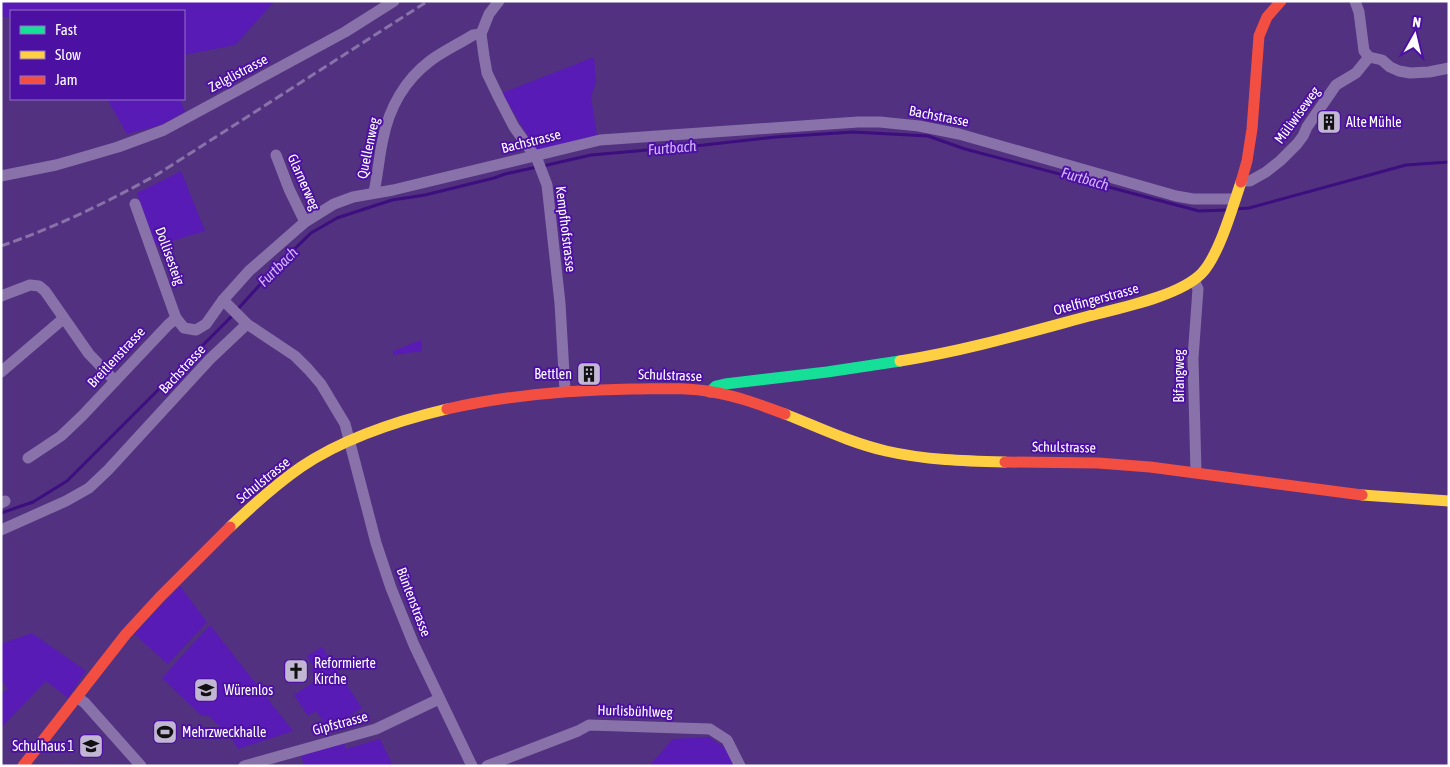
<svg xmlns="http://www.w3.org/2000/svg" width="1450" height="767" font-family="'Asap Condensed',sans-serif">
  <rect width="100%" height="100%" fill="#523181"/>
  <g fill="#581bb5">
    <polygon points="1,1 275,1 235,45 184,55 184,11 11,11 11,18 1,16"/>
    <polygon points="594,57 596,82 591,97 597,135 537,151 502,93"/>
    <polygon points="107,99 180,99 185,112 161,125 127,134"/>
    <polygon points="181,171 205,231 156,246 137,193"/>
    <polygon points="421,340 422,351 393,355 393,351"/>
    <polygon points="180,586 207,622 168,664 134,634"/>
    <polygon points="210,625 293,731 238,749 231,737 209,716 201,715 162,678"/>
    <polygon points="32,633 86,671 68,698 46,681 1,728 1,694 8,689 1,680 1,644"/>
    <polygon points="322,647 362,708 328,729 316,711 308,716 294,695 318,679 311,669 314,667 307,656"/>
    <polygon points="709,737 726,749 734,766 649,766 673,739"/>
    <polygon points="380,739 393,766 303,766 304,765 300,752 343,741 346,749"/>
  </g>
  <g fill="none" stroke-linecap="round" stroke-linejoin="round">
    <g stroke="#3c0e7e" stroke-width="3">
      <polyline points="543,166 591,155 704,145 776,137 853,132 928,136 965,149 1199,211 1227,210"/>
      <polyline points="1235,209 1249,208 1406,165 1449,162"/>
      <polyline points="237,310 277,266 311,233 337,218 392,200 425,195 494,178 505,174 537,167"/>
      <polyline points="1,513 33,502 67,481 233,315"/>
    </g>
    <g stroke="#8972aa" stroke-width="11">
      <polyline points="499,1 489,14 481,34 484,56 487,73 499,98 514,127 537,159 547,185 560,303 565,391"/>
      <polyline points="1355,1 1359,12 1364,51 1369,57 1382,60 1390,67 1399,71 1410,73 1429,72 1449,68"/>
      <polyline points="276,155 289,189 305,222"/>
      <polyline points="1,176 56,165 77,159 118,147 164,130 345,32 394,1"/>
      <polyline points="1242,181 1250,181 1266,172 1280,161 1297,144 1303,136 1307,127 1336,85 1356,73 1369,57"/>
      <path d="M374,192C378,174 379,156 383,139C389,108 405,80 430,61C443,51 459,44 473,35L481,34"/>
      <polyline points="135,204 176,318"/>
      <polyline points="1194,280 1198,289 1193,358 1196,472"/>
      <polyline points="1,296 30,285 39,286 45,291 89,354 115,381"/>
      <polyline points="223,300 247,324 295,356 308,369 321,384 345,424 376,543 391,588 414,645 472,766"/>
      <polyline points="1,372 63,319"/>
      <polyline points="28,458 61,436 82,416 168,325 176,318 184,328 196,330 206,324 223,300 249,271 305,222 334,204 353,197 393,190 600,140 858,122 880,122 919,126 959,134 1176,196 1193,199 1235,199"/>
      <polyline points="1,503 5,501"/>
      <polyline points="1,530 66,501 89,488 108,470 210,359 247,324"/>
      <polyline points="77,697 85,703 141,766"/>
      <polyline points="244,766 376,729 439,699"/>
      <polyline points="487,766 578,731 589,725 710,729 727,740 740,766"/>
    </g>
    <polyline stroke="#16e098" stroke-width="11" points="710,392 716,386 725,384 827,372 900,361"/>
    <g stroke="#ffcf43" stroke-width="11">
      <path d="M900,361C964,351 1026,333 1089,316C1120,308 1180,296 1202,273C1219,255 1233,206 1241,182"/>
      <path d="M785,414C818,427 851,443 886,451C925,460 965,461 1005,462"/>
      <polyline points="1362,495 1449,501"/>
      <path d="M230,527C252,506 275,485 301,467C344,438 396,421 447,409"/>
    </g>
    <g stroke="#f24e42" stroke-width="11">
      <polyline points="1241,182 1247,161 1252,129 1259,36 1267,17 1281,1"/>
      <path d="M447,409C508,395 570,390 632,389C659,389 686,387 712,392C737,396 761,405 785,414"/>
      <polyline points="1005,462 1098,463 1150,467 1362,495"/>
      <polyline points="23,766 126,634 160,597 230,527"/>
    </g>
    <path stroke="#8872a9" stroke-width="3" stroke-dasharray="9 4" stroke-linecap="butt" d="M1,246C56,227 108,202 158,174L428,1"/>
  </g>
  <defs>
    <symbol id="building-square" viewBox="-11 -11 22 22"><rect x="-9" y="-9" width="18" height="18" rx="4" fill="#c2b7d3" stroke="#4c10a2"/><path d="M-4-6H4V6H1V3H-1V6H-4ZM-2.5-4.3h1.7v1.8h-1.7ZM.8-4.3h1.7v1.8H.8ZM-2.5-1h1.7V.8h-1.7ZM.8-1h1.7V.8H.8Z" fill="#111"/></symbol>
    <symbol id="church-square" viewBox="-11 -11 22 22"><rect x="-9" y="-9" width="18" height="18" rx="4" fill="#c2b7d3" stroke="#4c10a2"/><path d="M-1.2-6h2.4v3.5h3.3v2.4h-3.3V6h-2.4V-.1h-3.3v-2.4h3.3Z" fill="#111"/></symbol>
    <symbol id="school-square" viewBox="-11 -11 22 22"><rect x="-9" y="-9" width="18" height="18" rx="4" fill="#c2b7d3" stroke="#4c10a2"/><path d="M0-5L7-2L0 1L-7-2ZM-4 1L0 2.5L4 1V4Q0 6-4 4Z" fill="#111"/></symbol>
    <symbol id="stadium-square" viewBox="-11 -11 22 22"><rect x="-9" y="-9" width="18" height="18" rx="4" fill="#c2b7d3" stroke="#4c10a2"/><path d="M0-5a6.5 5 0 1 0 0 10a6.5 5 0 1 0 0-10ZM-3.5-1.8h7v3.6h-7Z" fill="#111"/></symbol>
  </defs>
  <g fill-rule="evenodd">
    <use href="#building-square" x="1315" y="108" width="28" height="28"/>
    <use href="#building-square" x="575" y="360" width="28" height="28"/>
    <use href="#church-square" x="282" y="657" width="28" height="28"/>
    <use href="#school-square" x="192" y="676" width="28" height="28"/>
    <use href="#stadium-square" x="151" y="718" width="28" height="28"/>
    <use href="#school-square" x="77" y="732" width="28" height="28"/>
  </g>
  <g text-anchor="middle" stroke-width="4" stroke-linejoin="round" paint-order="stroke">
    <g font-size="14" fill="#fff" stroke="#4c10a2">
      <text transform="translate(238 73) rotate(-28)" y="5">Zelglistrasse</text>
      <text transform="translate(1297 115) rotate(-54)" y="5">Müliwiseweg</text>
      <text transform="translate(939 116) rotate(11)" y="5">Bachstrasse</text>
      <text transform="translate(531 141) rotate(-14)" y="5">Bachstrasse</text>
      <text transform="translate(368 148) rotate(-78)" y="5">Quellenweg</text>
      <text transform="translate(304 182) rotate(66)" y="5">Glarnerweg</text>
      <text transform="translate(566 229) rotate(83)" y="5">Kempfhofstrasse</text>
      <text transform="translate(170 256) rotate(70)" y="5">Dollisesteig</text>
      <text transform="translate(1096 299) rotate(-15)" y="5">Otelfingerstrasse</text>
      <text transform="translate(116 357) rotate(-47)" y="5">Breitlenstrasse</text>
      <text transform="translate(182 369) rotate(-47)" y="5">Bachstrasse</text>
      <text transform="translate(670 375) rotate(2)" y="5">Schulstrasse</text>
      <text transform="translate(1179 376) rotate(-90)" y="5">Bifangweg</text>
      <text transform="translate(1064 447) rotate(1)" y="5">Schulstrasse</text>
      <text transform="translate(263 480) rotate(-39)" y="5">Schulstrasse</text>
      <text transform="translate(414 602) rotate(69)" y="5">Büntenstrasse</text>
      <text transform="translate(635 711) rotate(2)" y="5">Hurlisbühlweg</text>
      <text transform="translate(340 723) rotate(-15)" y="5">Gipfstrasse</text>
    </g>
    <g font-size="14" fill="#fff" stroke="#4c10a2" text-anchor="start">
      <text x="1346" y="127">Alte Mühle</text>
      <text x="572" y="379" text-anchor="end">Bettlen</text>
      <text x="314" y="668">Reformierte<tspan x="314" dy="16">Kirche</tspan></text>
      <text x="224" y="695">Würenlos</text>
      <text x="182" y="737">Mehrzweckhalle</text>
      <text x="74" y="751" text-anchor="end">Schulhaus 1</text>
    </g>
    <g font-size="15" font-style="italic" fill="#d2b7fc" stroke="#4c10a2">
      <text transform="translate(672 148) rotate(-5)" y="5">Furtbach</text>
      <text transform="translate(1085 179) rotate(16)" y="5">Furtbach</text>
      <text transform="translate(278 267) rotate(-45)" y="5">Furtbach</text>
    </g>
  </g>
  <rect width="1450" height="767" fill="none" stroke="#ffffff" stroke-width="5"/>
  <rect x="10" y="10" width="175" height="90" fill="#4c10a2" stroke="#9470c7"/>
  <rect x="20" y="26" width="25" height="8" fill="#16e098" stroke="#9470c7"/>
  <text x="55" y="35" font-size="15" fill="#ffffff">Fast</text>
  <rect x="20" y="51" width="25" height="8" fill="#ffcf43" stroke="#9470c7"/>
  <text x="55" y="60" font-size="15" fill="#ffffff">Slow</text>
  <rect x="20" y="76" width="25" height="8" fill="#f24e42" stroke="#9470c7"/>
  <text x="55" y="85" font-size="15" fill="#ffffff">Jam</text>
  <g transform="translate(1415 35) rotate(8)" stroke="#4c10a2" stroke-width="4" paint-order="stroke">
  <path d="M0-4L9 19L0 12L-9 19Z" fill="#ffffff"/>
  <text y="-8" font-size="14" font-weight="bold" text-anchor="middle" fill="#ffffff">N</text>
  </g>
</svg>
